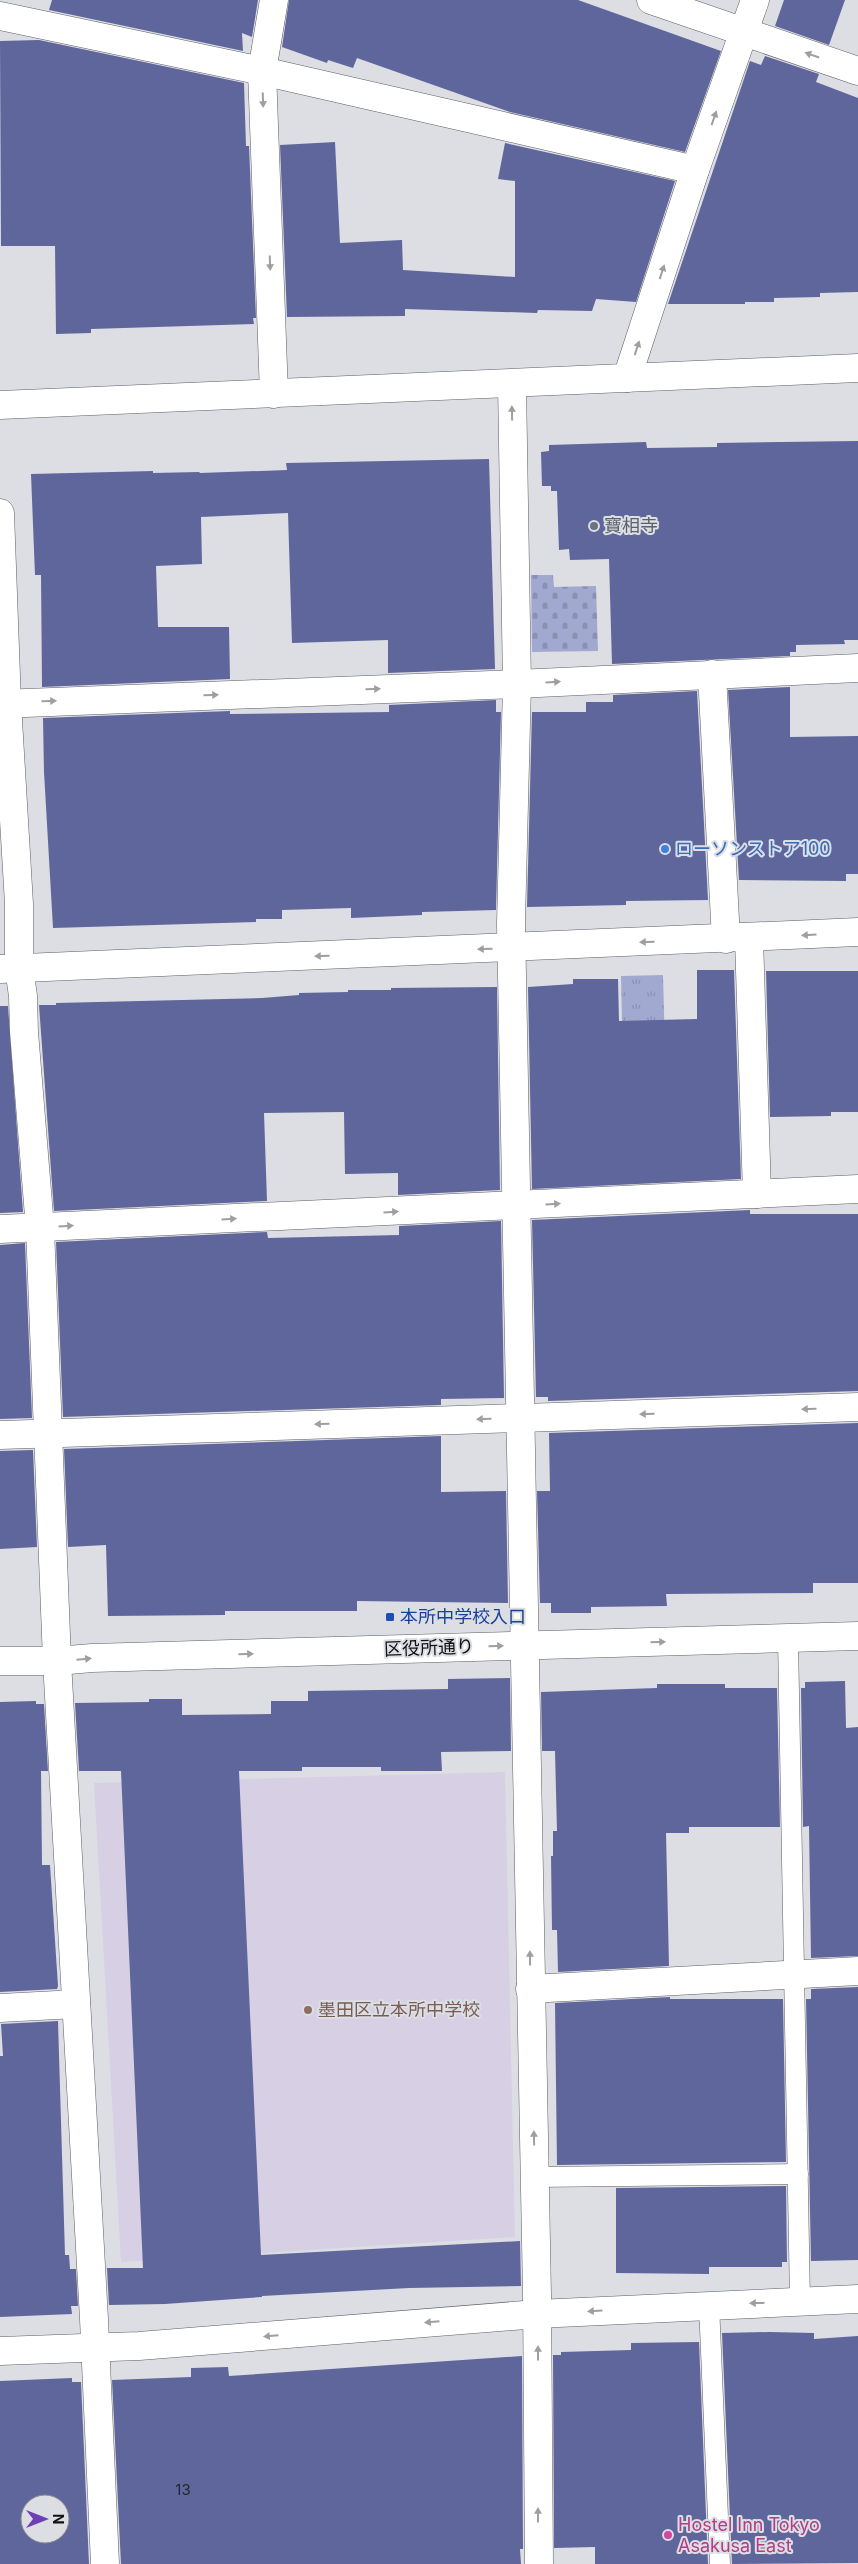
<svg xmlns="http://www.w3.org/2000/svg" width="858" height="2564" font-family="Inter,'Noto Sans JP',sans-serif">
  <defs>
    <pattern id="cemetery-stones" width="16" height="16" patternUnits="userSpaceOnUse" patternTransform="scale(1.25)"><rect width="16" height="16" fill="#a2a9d1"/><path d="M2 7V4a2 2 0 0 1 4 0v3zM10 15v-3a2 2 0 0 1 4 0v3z" fill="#8a90b2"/></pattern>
    <pattern id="park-tufts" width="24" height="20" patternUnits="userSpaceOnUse" patternTransform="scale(1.25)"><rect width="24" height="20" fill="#a2a9d1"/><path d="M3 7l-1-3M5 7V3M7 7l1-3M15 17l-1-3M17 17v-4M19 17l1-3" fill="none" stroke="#8a90b2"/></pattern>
  </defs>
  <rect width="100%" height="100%" fill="#dcdee4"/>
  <polygon fill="#d7d0e5" points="505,1772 515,2237 121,2262 94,1783"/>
  <polygon fill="url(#cemetery-stones)" points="531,575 553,575 554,587 596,586 598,651 532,652"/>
  <polygon fill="url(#park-tufts)" points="663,975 667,1121 624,1122 621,976"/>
  <g fill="#5f669c" fill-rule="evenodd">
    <polygon points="52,0 258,0 252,37 242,33 243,51 49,10"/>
    <polygon points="289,0 578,0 721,51 685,152 510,112 357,58 353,68 328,60 327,63 282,47"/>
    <polygon points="784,0 845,0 829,45 775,26"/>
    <polygon points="39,40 244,83 246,146 249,146 256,318 253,318 254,324 91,329 91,333 56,334 55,246 1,246 0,41"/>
    <polygon points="765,56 819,74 816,82 858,98 858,292 820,293 820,297 774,298 774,302 745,302 745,304 668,304 750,61 761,65"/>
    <polygon points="335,142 340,243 402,240 403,270 515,277 515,181 498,179 505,143 675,181 636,302 596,299 592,311 538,310 537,313 405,309 405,316 287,317 280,145"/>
    <polygon points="858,441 858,640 844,640 845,644 796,645 796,652 790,652 790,656 612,664 609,559 570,560 569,549 559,550 557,491 551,491 551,486 542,486 541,452 549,451 549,445 646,442 647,448 717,447 717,443"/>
    <polygon points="489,459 495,669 388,673 388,640 292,643 288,513 201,517 202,564 156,566 158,627 229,627 230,679 42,687 41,575 35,575 31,474 153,471 153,473 199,472 200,473 287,470 286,463"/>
    <polygon points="790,687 790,737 858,736 858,874 846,874 846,881 739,880 728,690"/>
    <polygon points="697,691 708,900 626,901 626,905 527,907 532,712 586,712 586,702 613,702 613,695"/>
    <polygon points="496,700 496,712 501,712 496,910 422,912 422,915 351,918 351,908 282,910 282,919 256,919 256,922 53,928 44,772 43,718 230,711 230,714 389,712 389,705"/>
    <polygon points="697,970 734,970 741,1179 532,1189 528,987 573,984 573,979 618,979 619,1021 697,1019"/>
    <polygon points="766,971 858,971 858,1112 831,1112 831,1116 770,1117"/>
    <polygon points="497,987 500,1190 398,1195 398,1173 345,1174 344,1112 264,1113 267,1201 54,1211 39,1005 56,1005 56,1003 262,998 299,995 299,993 348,992 348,990 391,990 391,988"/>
    <polygon points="0,1006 8,1006 23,1212 0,1213"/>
    <polygon points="750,1210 750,1214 858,1214 858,1391 548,1401 548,1397 536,1397 532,1220"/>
    <polygon points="501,1221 504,1398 441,1399 441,1405 63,1417 56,1242 267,1232 268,1238 399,1235 399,1226"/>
    <polygon points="25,1243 32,1418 0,1419 0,1245"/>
    <polygon points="858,1423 858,1583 813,1583 813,1593 666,1594 667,1606 591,1607 591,1613 551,1613 551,1603 540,1603 537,1491 550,1491 549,1433"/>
    <polygon points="441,1436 441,1492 506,1491 508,1603 357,1601 357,1611 225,1611 225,1615 108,1616 106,1545 68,1547 64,1449"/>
    <polygon points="33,1450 37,1547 0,1549 0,1451"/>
    <polygon points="510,1678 511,1751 441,1752 442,1771 381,1771 381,1767 302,1767 302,1771 239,1771 261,2255 520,2241 521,2286 409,2288 262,2296 262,2297 165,2304 109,2305 107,2268 143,2268 121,1771 79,1771 75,1703 149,1702 149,1699 182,1699 182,1715 271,1714 271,1701 308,1701 308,1691 448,1689 448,1679"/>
    <polygon points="845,1681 846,1728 858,1727 858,1956 811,1958 809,1826 803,1827 801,1688 805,1688 805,1682"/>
    <polygon points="657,1684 725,1684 725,1688 777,1688 780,1827 689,1827 689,1833 666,1833 669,1966 558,1972 557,1930 552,1930 551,1856 553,1856 553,1831 557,1831 555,1751 542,1751 541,1692 657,1688"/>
    <polygon points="36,1701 36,1704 44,1704 48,1771 41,1771 42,1865 50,1865 58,1986 57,1989 0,1992 0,1702"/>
    <polygon points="858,1987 858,2260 811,2261 806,1999 811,1999 811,1989"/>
    <polygon points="670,1997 670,1999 783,1999 786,2162 557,2165 555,2003"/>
    <polygon points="58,2021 65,2255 69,2255 70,2269 76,2269 78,2306 71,2306 72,2314 0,2317 0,2056 3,2056 1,2024"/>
    <polygon points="786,2186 787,2262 782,2262 782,2267 709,2267 709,2274 616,2273 616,2188"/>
    <polygon points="769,2332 814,2333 814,2339 858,2336 858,2563 732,2564 722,2333"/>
    <polygon points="699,2342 708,2564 595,2564 595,2547 554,2548 553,2355 561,2355 561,2352 631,2350 631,2343"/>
    <polygon points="522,2356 523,2549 520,2549 521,2564 121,2564 112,2380 191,2377 191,2368 228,2367 229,2376"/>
    <path d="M72,2378V2382H81L89,2564H0V2381ZM30,2504H60V2534H30Z"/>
  </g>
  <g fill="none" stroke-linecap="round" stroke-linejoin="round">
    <defs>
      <g id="lane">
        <polyline points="788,1638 800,2302"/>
        <polyline points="535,2177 798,2174"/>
        <polyline points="709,2304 720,2564"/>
      </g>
      <g id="street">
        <polyline points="274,0 262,71 274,394"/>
        <polyline points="651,0 858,71"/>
        <polyline points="0,16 262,71 695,170"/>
        <polyline points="627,378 695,170 755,0"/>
        <polyline points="512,384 517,684 511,923 537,2295 539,2564"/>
        <polyline points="0,513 7,703 19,904 19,968 23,996 24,1032 40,1228 57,1661 94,2319 105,2564"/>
        <polyline points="712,674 726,939"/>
        <polyline points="0,704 517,684 858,668"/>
        <polyline points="749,938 757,1194"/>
        <polyline points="0,969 858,932"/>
        <polyline points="0,1229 858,1189"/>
        <polyline points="0,1435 858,1407"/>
        <polyline points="0,1661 57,1661 92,1658 858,1636"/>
        <polyline points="530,1989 858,1971"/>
        <polyline points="0,2008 76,2004"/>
        <polyline points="0,2351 139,2346 537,2314 858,2299"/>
      </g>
      <polyline id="secondary" points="0,405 858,368"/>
    </defs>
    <use href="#lane" stroke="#5c5e63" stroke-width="21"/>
    <use href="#street" stroke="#5c5e63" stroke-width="29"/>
    <use href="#secondary" stroke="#5c5e63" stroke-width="29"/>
    <use href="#lane" stroke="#fff" stroke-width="20"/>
    <use href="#street" stroke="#fff" stroke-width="28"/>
    <use href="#secondary" stroke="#fff" stroke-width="28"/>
  </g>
  <defs><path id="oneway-solid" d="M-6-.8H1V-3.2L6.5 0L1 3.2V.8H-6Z" transform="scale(1.25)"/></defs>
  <g fill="#9f9fa0">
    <use href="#oneway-solid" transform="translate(812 55) rotate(-161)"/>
    <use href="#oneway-solid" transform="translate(263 100) rotate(88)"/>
    <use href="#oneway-solid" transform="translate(714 118) rotate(-71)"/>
    <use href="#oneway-solid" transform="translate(270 263) rotate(88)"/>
    <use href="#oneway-solid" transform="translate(662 272) rotate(-72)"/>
    <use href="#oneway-solid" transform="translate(637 348) rotate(-72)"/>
    <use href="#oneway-solid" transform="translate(512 413) rotate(-91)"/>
    <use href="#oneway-solid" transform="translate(553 682) rotate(-3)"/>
    <use href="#oneway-solid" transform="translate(373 689) rotate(-2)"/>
    <use href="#oneway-solid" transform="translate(211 695) rotate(-2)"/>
    <use href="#oneway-solid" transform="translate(49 701) rotate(-2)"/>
    <use href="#oneway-solid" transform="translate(809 935) rotate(177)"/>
    <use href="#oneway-solid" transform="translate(647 942) rotate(178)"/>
    <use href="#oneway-solid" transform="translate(485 949) rotate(178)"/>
    <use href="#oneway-solid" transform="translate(322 956) rotate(178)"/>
    <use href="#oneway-solid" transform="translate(553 1204) rotate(-3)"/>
    <use href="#oneway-solid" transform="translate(391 1212) rotate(-3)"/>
    <use href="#oneway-solid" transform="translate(229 1219) rotate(-3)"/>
    <use href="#oneway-solid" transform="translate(66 1226) rotate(-3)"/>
    <use href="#oneway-solid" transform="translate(809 1409) rotate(178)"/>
    <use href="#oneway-solid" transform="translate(647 1414) rotate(178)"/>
    <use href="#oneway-solid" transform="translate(484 1419) rotate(178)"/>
    <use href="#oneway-solid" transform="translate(322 1424) rotate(178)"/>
    <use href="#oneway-solid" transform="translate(658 1642) rotate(-2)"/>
    <use href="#oneway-solid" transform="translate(496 1646) rotate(-2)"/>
    <use href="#oneway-solid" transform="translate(246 1654) rotate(-2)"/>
    <use href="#oneway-solid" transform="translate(84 1659) rotate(-5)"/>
    <use href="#oneway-solid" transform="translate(530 1958) rotate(-91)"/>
    <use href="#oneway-solid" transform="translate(534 2138) rotate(-91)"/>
    <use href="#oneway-solid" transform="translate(757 2303) rotate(179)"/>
    <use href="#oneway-solid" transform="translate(595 2311) rotate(177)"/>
    <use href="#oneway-solid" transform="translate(432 2322) rotate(175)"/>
    <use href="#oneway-solid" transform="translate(271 2336) rotate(175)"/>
    <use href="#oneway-solid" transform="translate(538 2353) rotate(-90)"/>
    <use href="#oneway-solid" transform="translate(538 2515) rotate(-90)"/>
  </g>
  <circle fill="#6b7280" stroke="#dcdee4" stroke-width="2" cx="594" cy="526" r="5"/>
  <circle fill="#3f7fe0" stroke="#dcdee4" stroke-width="2" cx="665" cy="849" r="5"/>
  <rect fill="#1a4fb4" stroke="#dcdee4" stroke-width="2" x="385" y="1612" width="10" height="10" rx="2.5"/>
  <circle fill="#8d6e63" stroke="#dcdee4" stroke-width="2" cx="308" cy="2010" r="5"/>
  <circle fill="#d1479c" stroke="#dcdee4" stroke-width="2" cx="668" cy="2535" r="5"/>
  <g text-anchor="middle" stroke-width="4" stroke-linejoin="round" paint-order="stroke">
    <g font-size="15" fill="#232634">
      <text x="183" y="2495">13</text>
    </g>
    <g font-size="18" fill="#5b616d" stroke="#dcdee4" text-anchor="start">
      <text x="604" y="532">寶相寺</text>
    </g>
    <g font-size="18" fill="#366cbe" stroke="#dcdee4" text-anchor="start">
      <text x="675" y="855">ローソンストア100</text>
    </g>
    <g font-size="18" fill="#164399" stroke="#dcdee4" text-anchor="start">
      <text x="400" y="1623">本所中学校入口</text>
    </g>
    <g font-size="18" fill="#0f1012" stroke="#dcdee4">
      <text transform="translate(429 1648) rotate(-2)" y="6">区役所通り</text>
    </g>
    <g font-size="18" fill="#785e54" stroke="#dcdee4" text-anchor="start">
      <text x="318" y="2016">墨田区立本所中学校</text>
    </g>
    <g font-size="18" fill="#b23c85" stroke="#dcdee4" text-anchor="start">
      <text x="678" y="2531">Hostel Inn Tokyo<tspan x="678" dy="21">Asakusa East</tspan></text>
    </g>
  </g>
  <g transform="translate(45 2519) rotate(90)"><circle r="24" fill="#dcdee4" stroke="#8a8c90"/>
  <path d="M0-4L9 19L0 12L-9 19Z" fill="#6d3eb6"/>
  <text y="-8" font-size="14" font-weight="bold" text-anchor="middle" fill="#0f1012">N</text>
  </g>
</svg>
